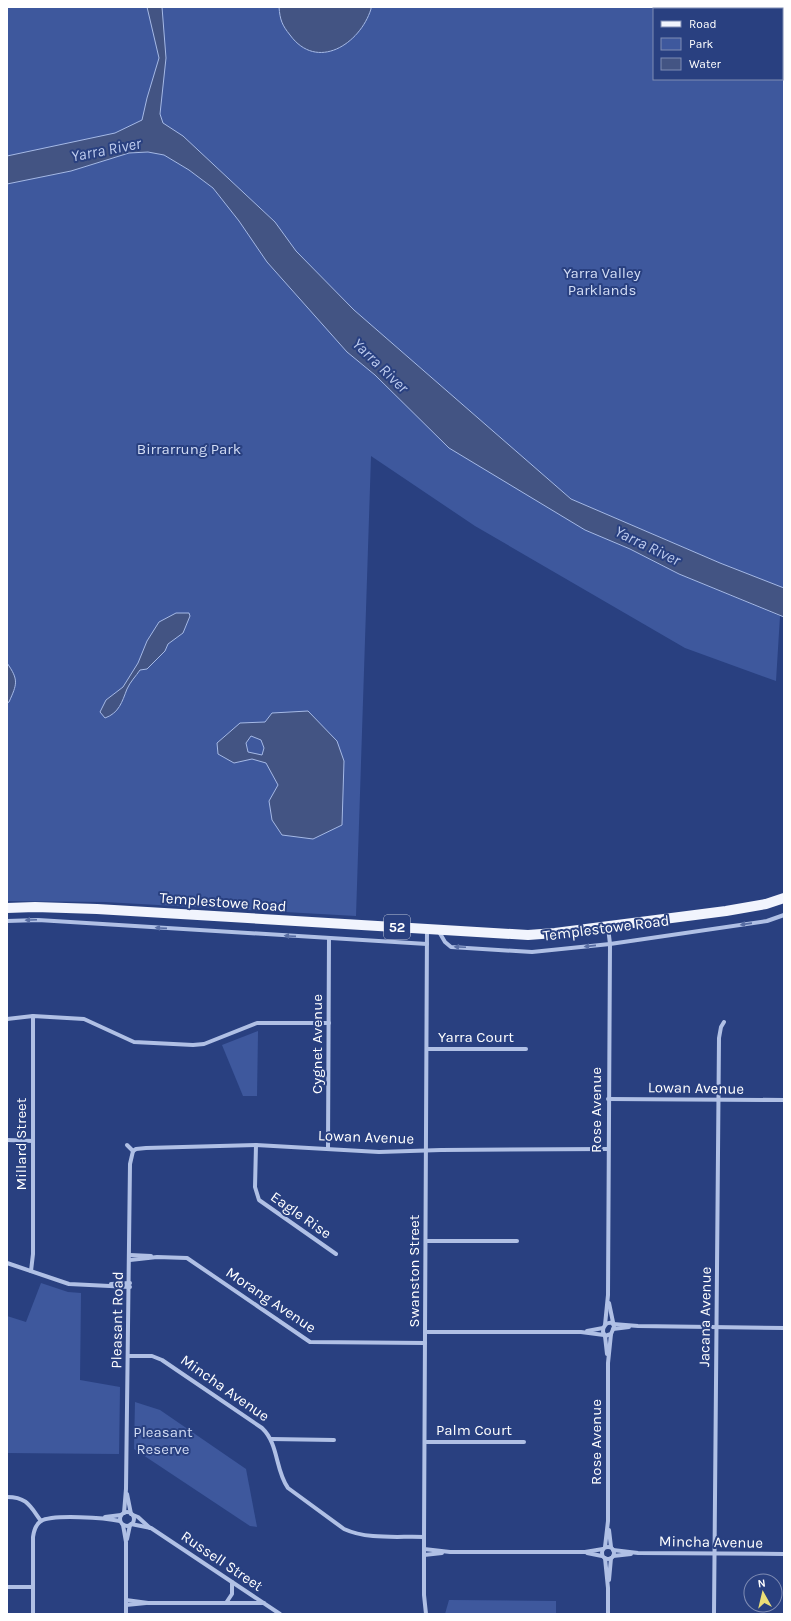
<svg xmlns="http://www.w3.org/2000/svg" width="791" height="1621" font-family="Karla,sans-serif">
  <rect width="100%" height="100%" fill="#294080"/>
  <g fill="#3e589d" fill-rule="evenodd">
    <path d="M7,7H784V588L720,563L571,499L354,310L296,251L275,222L183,136L69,144L7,156ZM654,9H782V79H654Z"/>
    <polygon points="148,152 164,155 189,170 213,188 239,221 267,262 347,352 375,375 585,530 630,549 679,574 780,616 776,681 685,648 475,526 371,456 356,916 105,902 7,901 7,184 71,171 129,153"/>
    <polygon points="258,1031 257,1096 243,1096 222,1045"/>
    <polygon points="41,1283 68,1292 81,1293 80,1380 120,1387 119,1454 7,1453 7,1316 26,1322"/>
    <polygon points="135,1402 160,1410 246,1469 257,1527 250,1526 134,1449"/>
    <polygon points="449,1600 556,1601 556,1614 445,1614"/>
  </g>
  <g fill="#435483" stroke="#a5b9e6" fill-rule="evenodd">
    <polygon points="147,7 162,7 166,58 160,114 163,123 183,136 275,222 296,251 354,310 571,499 720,563 784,588 784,617 679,574 630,549 585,530 449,448 375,375 347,352 267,262 239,221 213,188 189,170 164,155 148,152 129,153 71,171 7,184 7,156 115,133 142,120 147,98 159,58"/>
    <path d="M279,7H371V9C360,44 317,72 290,35C282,25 280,20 279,7Z"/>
    <path d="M176,613H189L190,616L183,633L168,644L165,651L147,669L140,670C136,676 130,682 127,689C122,702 119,713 105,718L100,712L106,700L123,687L138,663L147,641L159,622Z"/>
    <path d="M7,663C19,680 17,684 9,702L7,703Z"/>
    <path d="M308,711L337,741L344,761L342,825L313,839L282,835L272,820L269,801L278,785L266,763L252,759L234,763L218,754L217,743L240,723L265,722L272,713ZM251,736L261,740L264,748L262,755L248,752L246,743Z"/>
  </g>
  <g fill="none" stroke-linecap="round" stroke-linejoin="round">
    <g stroke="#b0c0e5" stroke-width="4">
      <polyline points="7,921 38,920 427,944"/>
      <polyline points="438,930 445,942 451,947 532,952 610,944 767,921 784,915"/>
      <polyline points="7,1019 33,1016 84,1019 134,1042 193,1045 204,1044 257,1023 329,1023"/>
      <polyline points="427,1049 526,1049"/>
      <polyline points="608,1099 784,1100"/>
      <polyline points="7,1140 33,1141"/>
      <polyline points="127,1145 133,1151"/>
      <polyline points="256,1145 255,1187 259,1200 336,1254"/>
      <polyline points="328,1149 329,938"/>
      <polyline points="133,1151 136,1149 146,1148 256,1145 379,1152 441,1150 608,1149"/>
      <polyline points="426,1241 517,1241"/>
      <polyline points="130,1255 151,1256"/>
      <polyline points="130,1260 157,1257 187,1258 310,1342 425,1343"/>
      <polyline points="7,1263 69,1284 130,1287"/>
      <polyline points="31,1271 33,1254 33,1016"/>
      <polyline points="111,1284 130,1283"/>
      <path d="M609,1303L614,1327L611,1334L605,1336L603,1332C603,1326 606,1322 612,1323"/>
      <polyline points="613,1324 638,1326 784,1328"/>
      <polyline points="605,1325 608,1295 610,944 608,927"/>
      <polyline points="613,1329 629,1327"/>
      <polyline points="587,1331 603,1328"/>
      <polyline points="425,1332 581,1332 604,1335"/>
      <polyline points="605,1336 607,1354"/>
      <path d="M128,1356H152L162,1360L262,1428C279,1444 275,1470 288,1488L344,1529C368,1540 398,1536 424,1537"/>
      <polyline points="271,1439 334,1440"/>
      <polyline points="425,1442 524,1442"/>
      <polyline points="127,1494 131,1514"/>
      <path d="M7,1497C27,1497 30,1506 41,1521"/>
      <circle cx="127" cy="1519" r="7"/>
      <polyline points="124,1513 126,1489 130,1164 133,1151"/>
      <polyline points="133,1515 138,1517 150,1528"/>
      <polyline points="105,1517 121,1515"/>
      <polyline points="131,1524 151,1528 280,1614"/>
      <polyline points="123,1525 126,1542 126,1614"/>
      <polyline points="609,1530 611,1547"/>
      <polyline points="127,1539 130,1525"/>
      <circle cx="608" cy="1553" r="6"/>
      <polyline points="605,1547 608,1521 608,1363 611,1334"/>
      <polyline points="424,1549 450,1552 585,1552 603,1549"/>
      <polyline points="613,1550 638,1553 784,1554"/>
      <polyline points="587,1553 602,1556"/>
      <polyline points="424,1555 442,1553"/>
      <polyline points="613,1556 631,1554"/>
      <polyline points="605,1558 608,1588 608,1614"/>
      <polyline points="609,1580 611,1558"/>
      <polyline points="7,1587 33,1587"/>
      <polyline points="126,1600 148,1603 264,1603"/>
      <polyline points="226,1603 232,1594 232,1582"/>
      <polyline points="126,1605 146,1603"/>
      <path d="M33,1614V1537C34,1530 36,1524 41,1521C53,1514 106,1518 120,1521"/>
      <polyline points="426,1614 424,1595 424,1537 427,929"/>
      <polyline points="714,1614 719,1038 721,1027 724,1022"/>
    </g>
    <polyline stroke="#f1f4fd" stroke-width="10" points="7,908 35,907 97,909 528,935 555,933 726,911 766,904 784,898"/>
  </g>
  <defs><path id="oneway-solid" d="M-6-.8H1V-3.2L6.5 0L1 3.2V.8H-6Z"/></defs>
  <g fill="#586da3">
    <use href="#oneway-solid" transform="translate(31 920) rotate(178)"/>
    <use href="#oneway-solid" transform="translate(746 924) rotate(172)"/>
    <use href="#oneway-solid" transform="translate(161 928) rotate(-176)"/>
    <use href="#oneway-solid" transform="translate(290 936) rotate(-176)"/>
    <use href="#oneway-solid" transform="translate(590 946) rotate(174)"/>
    <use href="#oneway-solid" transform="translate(460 947) rotate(-177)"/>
  </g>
  <g text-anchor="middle" stroke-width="4" stroke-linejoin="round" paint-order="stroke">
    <rect fill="#294080" stroke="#bfc6d9" stroke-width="1" x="384" y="915" width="26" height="24" rx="3"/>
    <g font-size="14" font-weight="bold" fill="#fff">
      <text x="397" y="932">52</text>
    </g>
    <g font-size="15" fill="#d3ddf5" stroke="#294080">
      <text x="602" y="278">Yarra Valley<tspan x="602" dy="17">Parklands</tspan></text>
      <text x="189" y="454">Birrarrung Park</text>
      <text x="163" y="1437">Pleasant<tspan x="163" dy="17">Reserve</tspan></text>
    </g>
    <g font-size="15" fill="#fff" stroke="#294080">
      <text transform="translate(223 902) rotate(4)" y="5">Templestowe Road</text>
      <text transform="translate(606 928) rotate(-7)" y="5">Templestowe Road</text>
      <text x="476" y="1042">Yarra Court</text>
      <text transform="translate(317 1044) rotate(-90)" y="5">Cygnet Avenue</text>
      <text transform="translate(696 1088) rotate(1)" y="5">Lowan Avenue</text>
      <text transform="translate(596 1110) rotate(-90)" y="5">Rose Avenue</text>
      <text transform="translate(366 1137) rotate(2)" y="5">Lowan Avenue</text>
      <text transform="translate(21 1144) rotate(-90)" y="5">Millard Street</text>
      <text transform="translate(301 1215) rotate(35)" y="5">Eagle Rise</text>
      <text transform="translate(414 1271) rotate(-90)" y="5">Swanston Street</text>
      <text transform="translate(271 1300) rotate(34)" y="5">Morang Avenue</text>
      <text transform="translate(705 1317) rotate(-89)" y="5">Jacana Avenue</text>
      <text transform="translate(117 1320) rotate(-89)" y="5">Pleasant Road</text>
      <text transform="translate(225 1388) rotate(35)" y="5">Mincha Avenue</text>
      <text x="474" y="1435">Palm Court</text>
      <text transform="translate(596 1442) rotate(-90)" y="5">Rose Avenue</text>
      <text transform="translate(711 1542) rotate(1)" y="5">Mincha Avenue</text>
      <text transform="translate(222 1561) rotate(34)" y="5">Russell Street</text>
    </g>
    <g font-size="16" font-style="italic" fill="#bccaed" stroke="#294080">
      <text transform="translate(106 149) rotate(-11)" y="6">Yarra River</text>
      <text transform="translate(381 365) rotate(44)" y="6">Yarra River</text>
      <text transform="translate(648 545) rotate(26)" y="6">Yarra River</text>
    </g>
  </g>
  <rect width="791" height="1621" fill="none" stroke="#ffffff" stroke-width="16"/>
  <rect x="653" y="8" width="130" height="72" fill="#294080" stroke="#7f8cb3"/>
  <rect x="661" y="21" width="20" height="6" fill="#f1f4fd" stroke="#7f8cb3"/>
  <text x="689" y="28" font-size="12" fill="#ffffff">Road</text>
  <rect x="661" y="38" width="20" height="12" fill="#3e589d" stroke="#7f8cb3"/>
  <text x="689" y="48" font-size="12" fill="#ffffff">Park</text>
  <rect x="661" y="58" width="20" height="12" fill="#435483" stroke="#7f8cb3"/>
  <text x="689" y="68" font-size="12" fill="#ffffff">Water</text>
  <g transform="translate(763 1593) rotate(352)"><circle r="19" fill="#294080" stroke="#7f8cb3"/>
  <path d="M0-3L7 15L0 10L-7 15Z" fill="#ecde77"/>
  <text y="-6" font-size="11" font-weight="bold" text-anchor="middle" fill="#ffffff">N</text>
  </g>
</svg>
